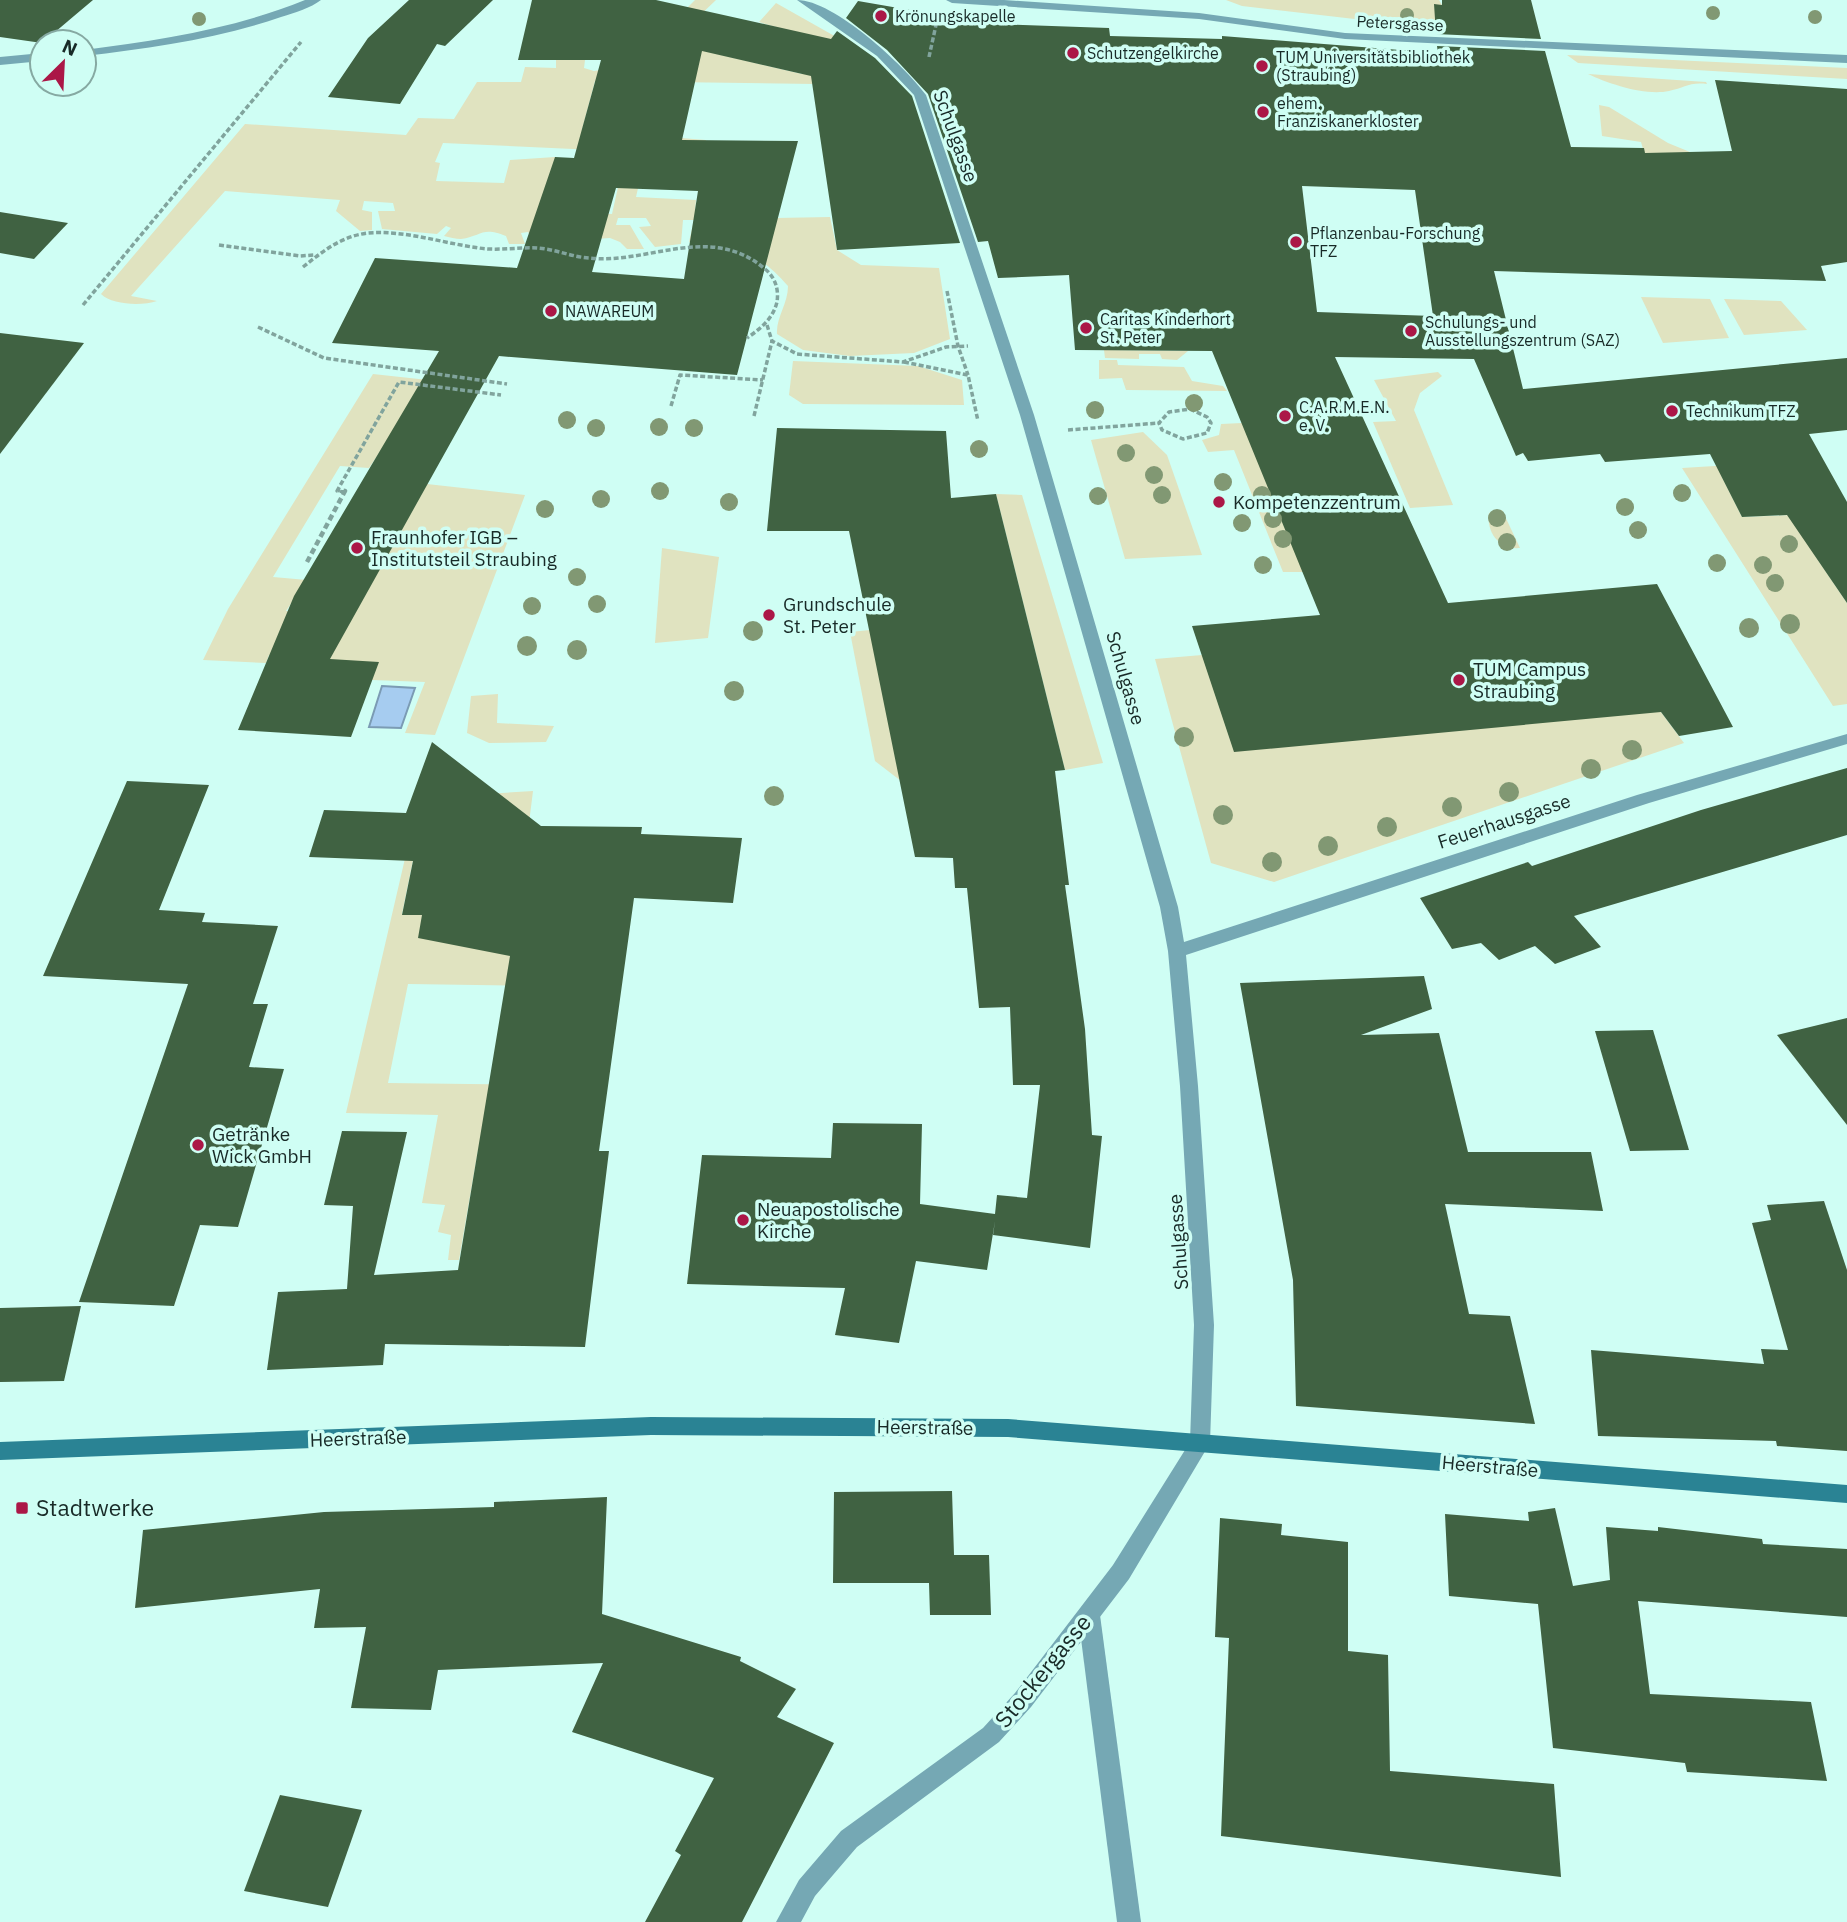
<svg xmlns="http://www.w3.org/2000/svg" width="1847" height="1922" font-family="'IBM Plex Sans',sans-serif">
  <rect width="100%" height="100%" fill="#cffef4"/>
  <g fill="#e0e3c0">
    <path d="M695,0H716L671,43L802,74L833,44L759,22L776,3L854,47L885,85L595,81L582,130L706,140L703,155L443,143L435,162L440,163L436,181L504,183L510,160L555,157L580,212L612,214L623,165L642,171L636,197L696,200L695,212L712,213L711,219L830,217L837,250L861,265L939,268L950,339L914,353L850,356L803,350L777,334C776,317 788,304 788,286C756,249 735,247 689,242L694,220H683L681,244L655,247L639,227L651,226L646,218H618L616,225H630L644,249H627L620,242L610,238L534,243L528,232L521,233L525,244H509L506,236C482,226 482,236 461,239C456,239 449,237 444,236L451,228L446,226L437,234L382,229L378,211H395L393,203L364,201L362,210L372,212V230L360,231L336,211L340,200L225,191L131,296L157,301C142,306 112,305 101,294L245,124L406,135L418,118L454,119L477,82H521L525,67L556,68V60H585L584,68L594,71L606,69L675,20Z"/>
    <polygon points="1226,0 1439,0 1442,5 1435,5 1435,20 1424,27 1242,6"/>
    <polygon points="1567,55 1847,68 1847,79 1578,63"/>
    <path d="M1588,74L1706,82L1707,84C1688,82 1685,88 1669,91C1645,96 1609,84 1588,74Z"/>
    <polygon points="1599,105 1609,107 1668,143 1690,152 1664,221 1641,142 1602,136"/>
    <polygon points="1641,297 1710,299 1729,338 1663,343"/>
    <polygon points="1724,299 1781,301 1807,330 1744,335"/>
    <polygon points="1104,350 1188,351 1177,360 1162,359 1160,354 1139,354 1139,359 1105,358"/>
    <polygon points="1099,360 1117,360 1118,365 1184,367 1192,381 1223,386 1227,391 1126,390 1122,378 1099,379"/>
    <polygon points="793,361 918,366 962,380 964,405 803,404 789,395"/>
    <polygon points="1438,372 1442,376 1420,393 1414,410 1453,505 1410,508 1373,422 1396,421 1374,380"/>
    <polygon points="373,374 428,380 369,468 340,466 273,577 307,580 286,611 351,620 427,484 525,495 435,735 405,733 425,682 372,680 269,655 266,663 203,660 228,609"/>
    <polygon points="1242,423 1330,572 1283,572 1234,450 1208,452 1202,440 1219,435 1221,424"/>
    <polygon points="1143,432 1167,455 1202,555 1125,559 1091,440"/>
    <polygon points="1798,461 1721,475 1742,517 1838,513 1816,557 1847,603 1847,704 1833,706 1682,468"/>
    <polygon points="996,494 1022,495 1103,763 1065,770"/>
    <path d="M1502,510L1520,548C1500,550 1486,533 1489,513Z"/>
    <polygon points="662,548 719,557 708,638 655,643"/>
    <polygon points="870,630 901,781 875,761 850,632"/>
    <polygon points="1202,655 1661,712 1684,743 1274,882 1211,863 1155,659"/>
    <polygon points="498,694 497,723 554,726 546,742 489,743 467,733 471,696"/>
    <polygon points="533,791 529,823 420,826 402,914 545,915 535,986 408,984 388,1083 564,1085 478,1150 459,1260 448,1260 451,1235 438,1232 445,1205 422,1203 438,1115 346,1113 419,798"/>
  </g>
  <polygon fill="#a6ccf0" stroke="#7b9bb4" stroke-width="2" points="382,686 415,688 401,728 369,727"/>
  <g fill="#406242" fill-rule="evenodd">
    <polygon points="0,0 93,0 42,43 0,37"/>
    <polygon points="409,0 493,0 445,46 437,44 400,104 328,97 368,38"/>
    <path d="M532,0H656L831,39L837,31L875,58L912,96L960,243L837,250L811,76L702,51L682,140L798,141L737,375L499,356L330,659L379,662L351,737L238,730L294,596L439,351L332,343L375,258L517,268L555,157L574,158L601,60H518ZM616,188L698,191L684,279L592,272Z"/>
    <polygon points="1442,0 1531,0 1541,39 1436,34 1434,4 1442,5"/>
    <path d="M858,1L910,10L902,21L1109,28L1110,36L1222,39V36L1438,53L1437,46L1545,51L1571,147L1644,148L1645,153L1732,151L1715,80L1847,89V262L1821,266L1826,281L1494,271L1523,389L1847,358V430L1809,434L1847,502V603L1787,515L1742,517L1710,454L1605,462L1600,454L1528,461L1523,453L1516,456L1474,359L1335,357L1448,603L1657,584L1733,727L1679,736L1661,712L1234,752L1192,626L1320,615L1212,351L1075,350L1069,275L998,278L988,241L978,242L928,94L887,50L846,18ZM1302,186L1415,190L1433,316L1317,312Z"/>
    <polygon points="0,212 68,223 34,259 0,253"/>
    <polygon points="0,333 84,343 0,454"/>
    <polygon points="777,428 946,431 951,498 996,494 1065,770 1055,771 1069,885 1065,885 1085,1029 1092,1135 1102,1136 1090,1248 993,1235 995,1221 987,1270 916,1261 899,1343 835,1335 845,1288 687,1284 702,1155 831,1158 833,1123 922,1124 920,1204 995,1214 997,1195 1027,1198 1040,1085 1013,1085 1010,1007 979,1008 967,888 955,888 953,858 915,857 849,531 767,531"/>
    <polygon points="432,742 541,826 642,827 641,834 742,838 733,903 634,898 599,1151 609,1151 585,1347 385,1344 383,1365 267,1370 278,1292 347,1289 353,1206 324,1205 342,1131 407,1132 374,1275 458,1270 510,956 418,938 422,915 402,915 413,861 309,857 324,810 406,813"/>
    <polygon points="1847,768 1847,835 1574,916 1601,947 1555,964 1535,946 1499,960 1481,943 1452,949 1420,898 1528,862 1532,866 1701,810"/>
    <polygon points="127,781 209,785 159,910 205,913 202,922 278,926 253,1004 268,1004 249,1067 284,1069 238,1227 200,1225 174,1306 79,1302 188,984 43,976"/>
    <polygon points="1424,976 1432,1009 1361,1035 1439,1033 1468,1152 1591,1152 1603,1211 1445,1204 1469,1314 1510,1316 1535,1424 1296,1406 1293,1280 1240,983"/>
    <polygon points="1847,1018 1847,1125 1777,1035"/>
    <polygon points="1653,1030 1689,1150 1630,1151 1595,1031"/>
    <polygon points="1824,1201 1847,1270 1847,1451 1777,1446 1776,1441 1598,1436 1591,1350 1764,1364 1761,1349 1788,1350 1752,1223 1771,1220 1767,1205"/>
    <polygon points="81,1306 64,1381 0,1382 0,1308"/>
    <polygon points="952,1491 954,1555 989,1555 991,1615 930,1615 929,1583 833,1583 834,1492"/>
    <polygon points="607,1497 602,1614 741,1657 740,1661 796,1689 777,1717 834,1743 742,1922 645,1922 681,1855 675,1851 714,1778 572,1732 603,1663 438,1670 431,1710 351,1708 366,1627 314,1628 320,1589 135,1608 143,1530 324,1512 494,1507 494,1502"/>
    <polygon points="1555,1508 1573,1586 1610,1580 1606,1527 1658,1531 1658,1527 1762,1539 1763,1544 1847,1549 1847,1617 1638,1601 1650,1694 1811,1702 1827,1781 1687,1772 1685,1763 1553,1748 1538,1604 1449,1596 1445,1514 1529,1521 1528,1512"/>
    <polygon points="1220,1518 1282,1524 1281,1535 1348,1542 1348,1651 1388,1655 1390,1771 1554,1784 1561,1877 1221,1836 1229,1638 1215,1637"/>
    <polygon points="280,1795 362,1810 328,1907 244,1891"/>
  </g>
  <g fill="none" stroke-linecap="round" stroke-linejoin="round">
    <g stroke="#81a49d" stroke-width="3.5" stroke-dasharray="5 2.5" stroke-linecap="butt">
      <polyline points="929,57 936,25"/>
      <polyline points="219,245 300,256 315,255"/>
      <path d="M303,267C323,251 342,236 368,233C405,230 442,243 479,248C498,251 518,247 537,248C555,249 572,257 589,258C648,265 710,222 765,269C775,277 779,289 777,302C773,319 760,329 747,338"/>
      <polyline points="947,291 958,346 968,375"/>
      <polyline points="83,305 301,42"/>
      <polyline points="767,325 772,341 797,354 903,362 946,347 968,346"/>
      <polyline points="258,327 324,358 507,384"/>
      <polyline points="904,362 968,375 978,421"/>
      <polyline points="671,406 680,375 763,380"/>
      <polygon points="1190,409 1207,417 1211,423 1207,433 1183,439 1162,430 1159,423 1169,412"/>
      <polyline points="754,416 772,341"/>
      <polyline points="1068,430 1159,423"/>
      <polyline points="345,492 337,491 399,382 501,395"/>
    </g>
    <polyline stroke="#81a49d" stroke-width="4.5" stroke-dasharray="6 3.5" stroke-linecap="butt" points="307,562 345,491 338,490"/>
    <polygon fill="#75a8b4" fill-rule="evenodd" points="1089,1605 1097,1608 1100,1615 1141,1922 1117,1922 1078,1615 1081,1608"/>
    <g fill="#75a8b4" fill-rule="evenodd">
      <path d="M305,0H321C311,8 294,13 281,17C217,39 151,48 84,56V50C160,40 234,29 305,0Z"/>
      <path d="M797,0C834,0 904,65 926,95L1034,415L1178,907L1184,942L1637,795L1847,734V744L1649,803L1186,955L1198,1086L1214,1325L1210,1443L1129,1579L1031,1707L999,1742L857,1847L815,1896L801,1922H776L799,1880L841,1831L983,1728L1015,1693L1113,1565L1190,1442L1194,1325L1180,1086L1168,951L1160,907L1020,415L914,95L877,56Z"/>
      <polygon points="946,0 1004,0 1199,13 1345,33 1847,55 1847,63 1345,39 1199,19 952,3"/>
      <polygon points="42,53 42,61 0,65 0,57"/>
    </g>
    <polygon fill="#2a8394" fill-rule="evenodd" points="651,1417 1008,1419 1847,1485 1847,1503 1008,1437 651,1435 0,1460 0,1442"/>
  </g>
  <g fill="#819873">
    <circle cx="1713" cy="13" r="7"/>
    <circle cx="1407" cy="15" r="7"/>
    <circle cx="1815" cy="17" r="7"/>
    <circle cx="199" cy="19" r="7"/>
    <circle cx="1194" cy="403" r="9"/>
    <circle cx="1095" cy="410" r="9"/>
    <circle cx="567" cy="420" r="9"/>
    <circle cx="659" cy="427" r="9"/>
    <circle cx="596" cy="428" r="9"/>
    <circle cx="694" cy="428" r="9"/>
    <circle cx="979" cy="449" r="9"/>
    <circle cx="1126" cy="453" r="9"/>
    <circle cx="1154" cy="475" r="9"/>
    <circle cx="1223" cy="482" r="9"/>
    <circle cx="660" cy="491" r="9"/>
    <circle cx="1682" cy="493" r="9"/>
    <circle cx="1162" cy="495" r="9"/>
    <circle cx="1262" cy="495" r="9"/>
    <circle cx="1098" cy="496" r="9"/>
    <circle cx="601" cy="499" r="9"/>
    <circle cx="729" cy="502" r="9"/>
    <circle cx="1625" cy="507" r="9"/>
    <circle cx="545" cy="509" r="9"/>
    <circle cx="1497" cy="518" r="9"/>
    <circle cx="1273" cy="519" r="9"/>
    <circle cx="1242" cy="523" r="9"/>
    <circle cx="1638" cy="530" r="9"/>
    <circle cx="1283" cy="539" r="9"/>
    <circle cx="1507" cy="542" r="9"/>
    <circle cx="1789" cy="544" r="9"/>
    <circle cx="1717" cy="563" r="9"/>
    <circle cx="1263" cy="565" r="9"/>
    <circle cx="1763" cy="565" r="9"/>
    <circle cx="577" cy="577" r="9"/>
    <circle cx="1775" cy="583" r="9"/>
    <circle cx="597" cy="604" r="9"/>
    <circle cx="532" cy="606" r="9"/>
    <circle cx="1790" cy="624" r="10"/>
    <circle cx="1749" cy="628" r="10"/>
    <circle cx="753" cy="631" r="10"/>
    <circle cx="527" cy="646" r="10"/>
    <circle cx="577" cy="650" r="10"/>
    <circle cx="734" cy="691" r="10"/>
    <circle cx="1184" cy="737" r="10"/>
    <circle cx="1632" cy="750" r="10"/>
    <circle cx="1591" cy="769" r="10"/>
    <circle cx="1509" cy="792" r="10"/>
    <circle cx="774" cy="796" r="10"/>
    <circle cx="1452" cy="807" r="10"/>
    <circle cx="1223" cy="815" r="10"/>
    <circle cx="1387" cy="827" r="10"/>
    <circle cx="1328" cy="846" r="10"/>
    <circle cx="1272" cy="862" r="10"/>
  </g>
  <g fill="#ab1747" stroke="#cffef4" stroke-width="2.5">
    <circle cx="881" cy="16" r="7"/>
    <circle cx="1073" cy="53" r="7"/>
    <circle cx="1262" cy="66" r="7"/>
    <circle cx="1263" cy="112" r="7"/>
    <circle cx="1296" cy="242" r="7"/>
    <circle cx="551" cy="311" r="7"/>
    <circle cx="1086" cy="328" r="7"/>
    <circle cx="1411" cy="331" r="7"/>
    <circle cx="1672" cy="411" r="7"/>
    <circle cx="1285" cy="416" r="7"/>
    <circle cx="1219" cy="502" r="7"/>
    <circle cx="357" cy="548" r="7"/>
    <circle cx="769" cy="615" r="7"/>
    <circle cx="1459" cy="680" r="7"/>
    <circle cx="198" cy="1145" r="7"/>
    <circle cx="743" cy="1220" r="7"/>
    <rect x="15" y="1501" width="14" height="14" rx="3.5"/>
  </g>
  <g text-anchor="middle" stroke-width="7" stroke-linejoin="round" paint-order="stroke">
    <g font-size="16" fill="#182a27" stroke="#cffef4" text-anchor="start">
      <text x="895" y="22">Krönungskapelle</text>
      <text x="1087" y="59">Schutzengelkirche</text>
      <text x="1276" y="63">TUM Universitätsbibliothek<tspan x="1276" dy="18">(Straubing)</tspan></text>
      <text x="1277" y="109">ehem.<tspan x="1277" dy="18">Franziskanerkloster</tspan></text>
      <text x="1310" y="239">Pflanzenbau-Forschung<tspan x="1310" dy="18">TFZ</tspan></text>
      <text x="565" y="317">NAWAREUM</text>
      <text x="1100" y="325">Caritas Kinderhort<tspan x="1100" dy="18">St. Peter</tspan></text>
      <text x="1425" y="328">Schulungs- und<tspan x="1425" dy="18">Ausstellungszentrum (SAZ)</tspan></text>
      <text x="1299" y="413">C.A.R.M.E.N.<tspan x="1299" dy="18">e. V.</tspan></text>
      <text x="1686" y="417">Technikum TFZ</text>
    </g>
    <g font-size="16" fill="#182a27" stroke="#cffef4">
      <text transform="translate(1400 23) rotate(3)" y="6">Petersgasse</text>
    </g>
    <g font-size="19" fill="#182a27" stroke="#cffef4">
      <text transform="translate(956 136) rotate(70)" y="7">Schulgasse</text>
      <text transform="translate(1126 678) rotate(74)" y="7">Schulgasse</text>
      <text transform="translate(1504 821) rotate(-18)" y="7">Feuerhausgasse</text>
      <text transform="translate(1178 1242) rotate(-94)" y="7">Schulgasse</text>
      <text transform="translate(925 1427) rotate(1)" y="7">Heerstraße</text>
      <text transform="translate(358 1438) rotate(-2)" y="7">Heerstraße</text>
      <text transform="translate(1490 1466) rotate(5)" y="7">Heerstraße</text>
    </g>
    <g font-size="19" fill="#182a27" stroke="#cffef4" text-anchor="start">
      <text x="1233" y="509">Kompetenzzentrum</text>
      <text x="371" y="544">Fraunhofer IGB –<tspan x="371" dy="22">Institutsteil Straubing</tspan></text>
      <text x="783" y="611">Grundschule<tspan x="783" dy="22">St. Peter</tspan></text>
      <text x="1473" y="676">TUM Campus<tspan x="1473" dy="22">Straubing</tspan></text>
      <text x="212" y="1141">Getränke<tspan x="212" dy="22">Wick GmbH</tspan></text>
      <text x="757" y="1216">Neuapostolische<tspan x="757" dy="22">Kirche</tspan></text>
    </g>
    <g font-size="23" fill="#182a27" stroke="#cffef4" text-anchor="start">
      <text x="36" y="1516">Stadtwerke</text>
    </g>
    <g font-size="23" fill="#182a27" stroke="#cffef4">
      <text transform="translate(1043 1671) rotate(-51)" y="8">Stockergasse</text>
    </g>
  </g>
  <g transform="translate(63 63) rotate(24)"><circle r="33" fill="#cffef4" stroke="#86a9a2" stroke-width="2"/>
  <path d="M0-5L12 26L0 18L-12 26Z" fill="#ab1747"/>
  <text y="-10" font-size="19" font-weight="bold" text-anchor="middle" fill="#182a27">N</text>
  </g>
</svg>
